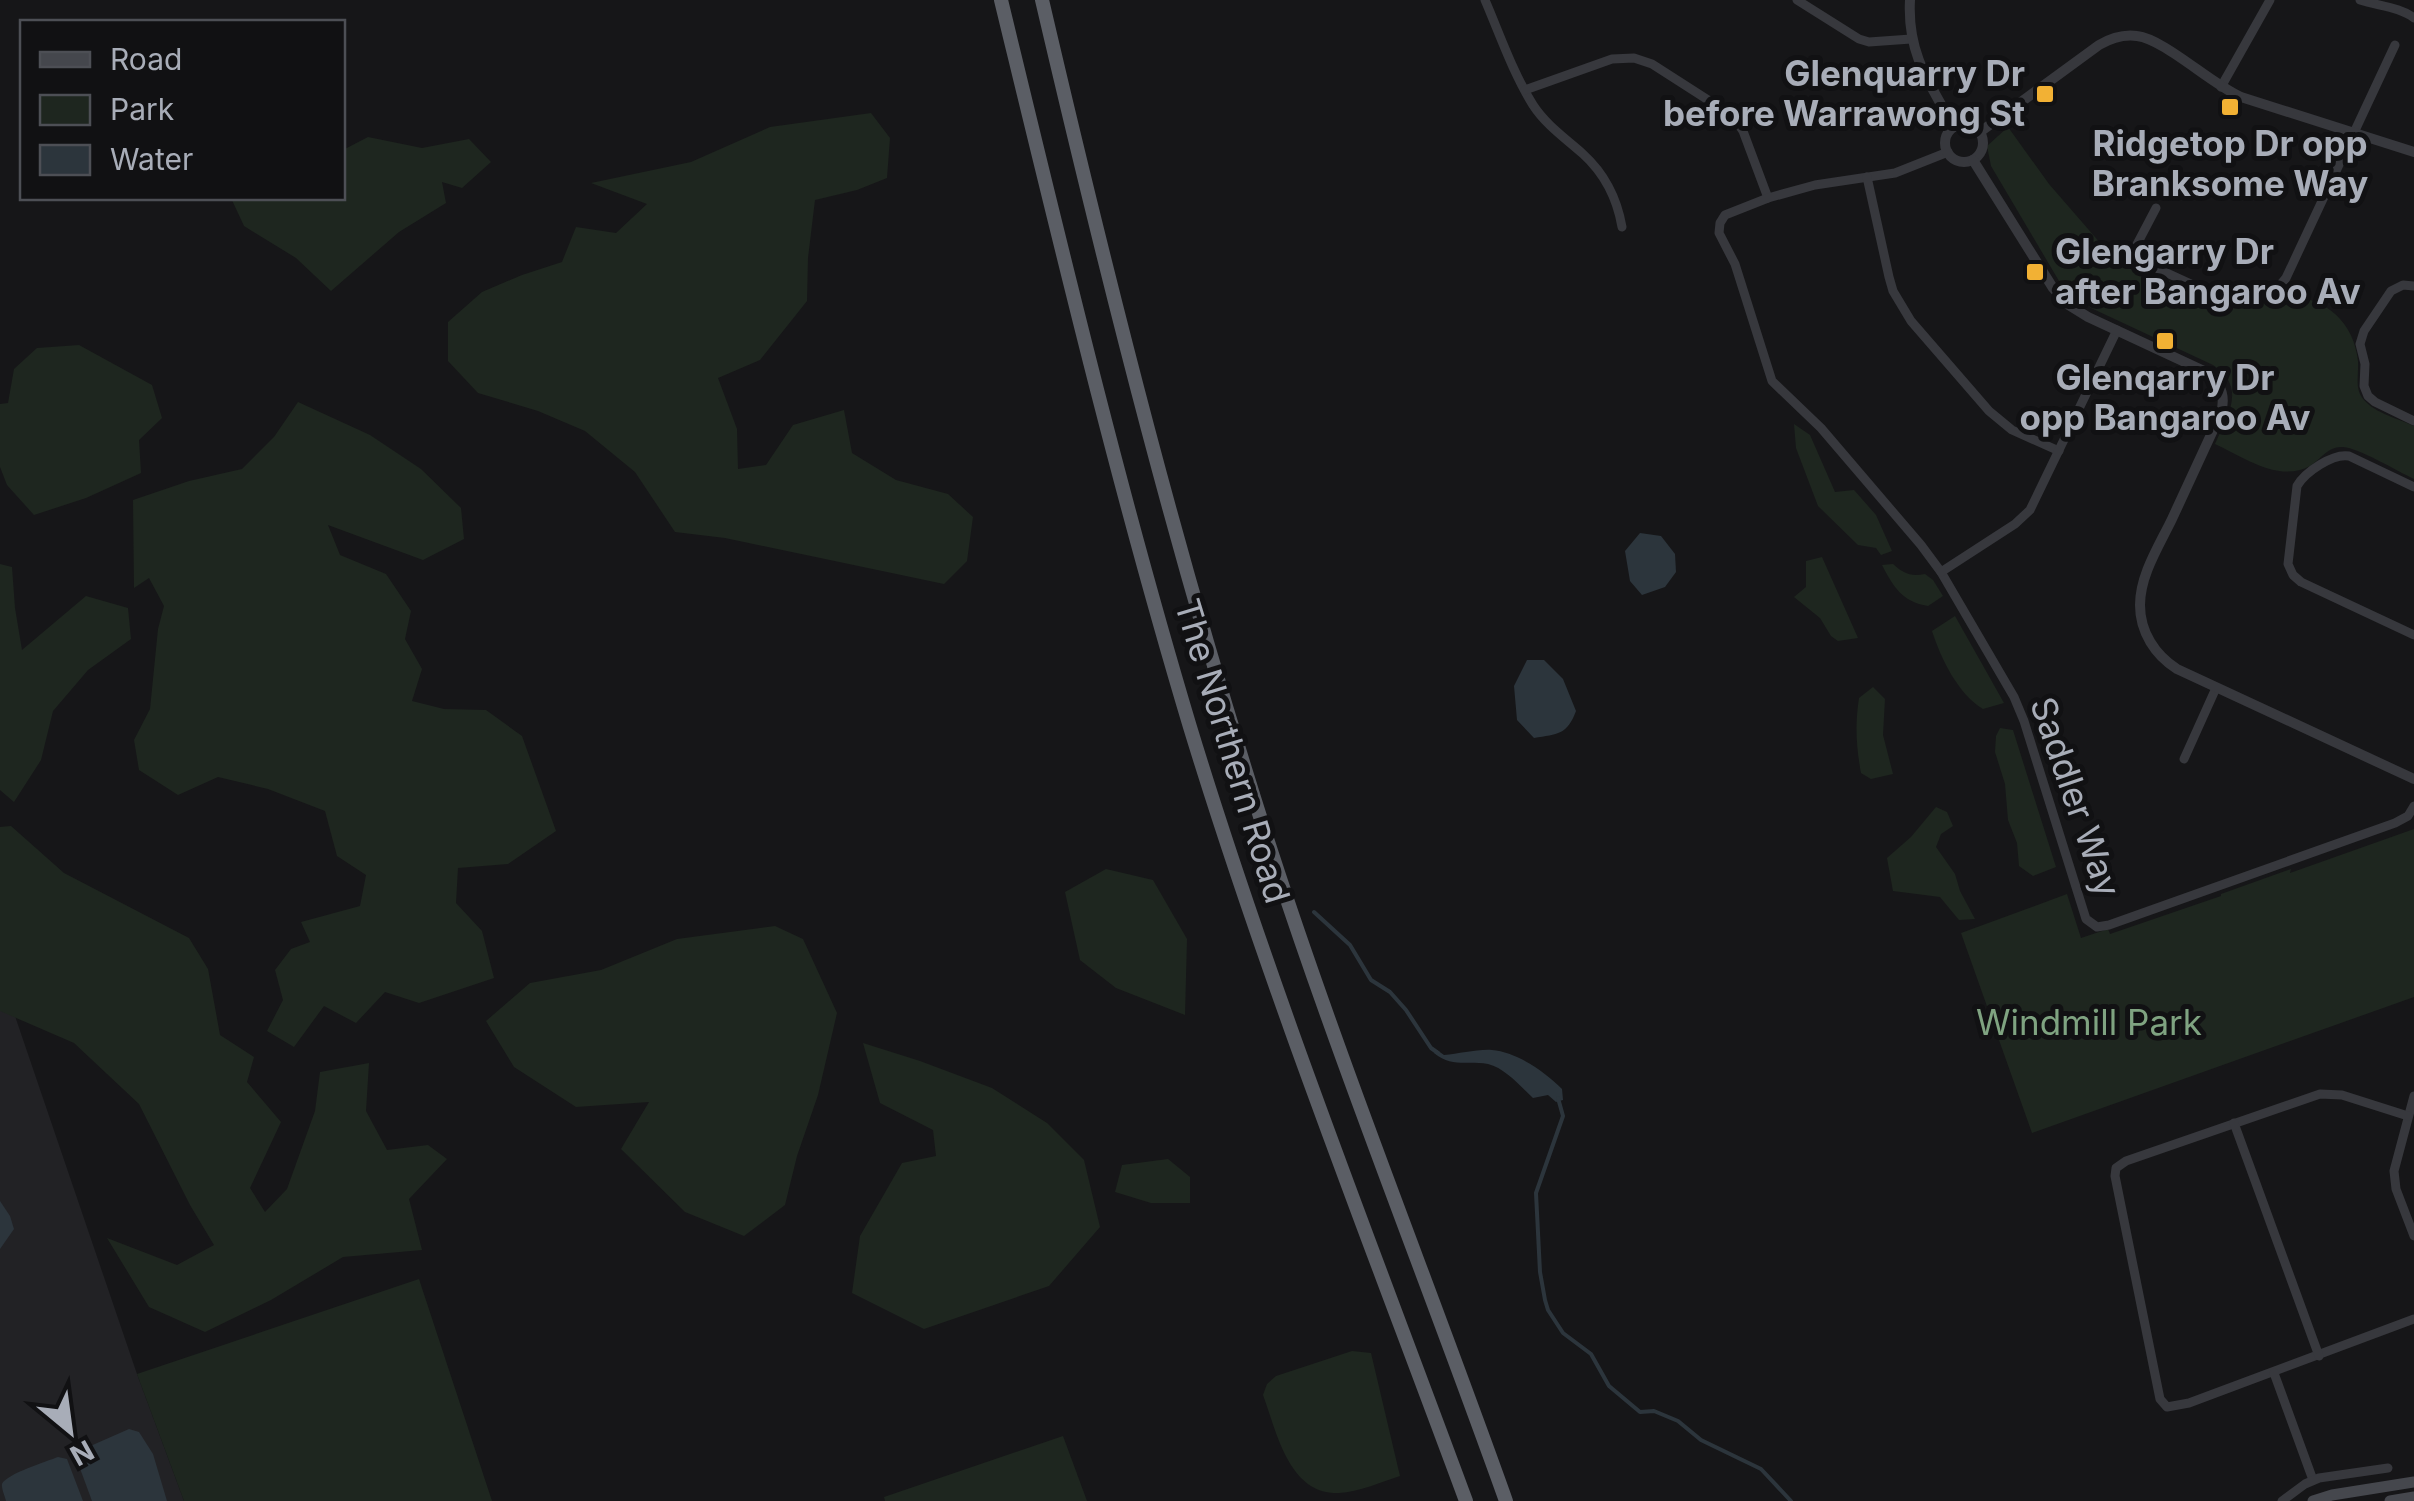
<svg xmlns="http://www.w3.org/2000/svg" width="2414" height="1501" font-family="Inter,sans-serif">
  <rect width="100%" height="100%" fill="#161618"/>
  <polygon fill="#222225" points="0,972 137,1374 184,1501 0,1501"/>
  <g fill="#1e261f">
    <polygon points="871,113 890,138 887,178 857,190 815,200 808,258 807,301 760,360 718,378 737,429 738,469 766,465 793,425 844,410 852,453 896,480 948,494 973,517 967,561 944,584 725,538 675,532 635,472 585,431 538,411 478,393 448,361 448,322 482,292 522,275 562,262 576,227 616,233 647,204 591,183 691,162 770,127"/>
    <path d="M2008,127L2049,184L2108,252L2223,306L2244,307L2289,296C2327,298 2354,323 2358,361C2359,375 2354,389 2364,400C2375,413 2399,419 2414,426V479C2397,471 2359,448 2343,447C2328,446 2321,459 2310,466C2279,483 2243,457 2215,444C2228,415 2247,387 2213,365L2091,308L2072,296L2059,281L1991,166L1987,146Z"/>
    <polygon points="368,137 422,148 469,139 491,162 462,188 442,182 446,203 399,232 331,291 296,258 244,226 231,198 342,198 343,150"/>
    <polygon points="79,345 152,385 162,418 139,440 141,473 86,498 34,515 7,485 0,467 0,404 8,403 14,369 37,348"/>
    <polygon points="298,402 370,435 421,469 461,508 464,539 423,560 328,525 340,555 386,574 411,611 405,639 422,669 412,701 444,709 486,710 522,736 556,831 508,864 458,868 456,903 482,931 494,978 419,1003 385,992 356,1023 324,1006 294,1047 267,1031 283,1000 275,970 291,949 310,942 301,922 360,906 366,875 337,856 325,811 268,789 218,777 178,795 139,770 134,740 150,709 158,629 164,606 149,578 134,588 133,500 189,481 242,469 274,437"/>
    <polygon points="1794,424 1810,435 1835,492 1854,490 1876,515 1892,551 1881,555 1876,548 1858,545 1818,506 1796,448"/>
    <polygon points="1822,557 1858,638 1838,641 1831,636 1820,618 1794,597 1806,587 1806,561"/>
    <polygon points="0,564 12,567 15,608 22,650 86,596 128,608 131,639 88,670 53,711 41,760 14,802 0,790"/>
    <path d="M1893,564C1903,573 1910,577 1925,574L1933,580L1943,596L1928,606C1902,602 1893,586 1882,565Z"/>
    <path d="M1955,616L2004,703L1983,709C1958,694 1941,659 1932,631Z"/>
    <path d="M1873,687L1885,699L1883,735L1893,774L1871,779L1861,773C1856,746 1855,724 1859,698Z"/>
    <polygon points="2000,728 2013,730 2056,867 2033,876 2019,866 2017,843 2008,820 2005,784 1995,752 1996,736"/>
    <polygon points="1936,807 1947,812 1953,826 1941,834 1936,847 1955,874 1960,891 1975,919 1959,920 1940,897 1893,891 1887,858 1911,837"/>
    <polygon points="11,826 64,873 189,938 208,969 220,1035 254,1057 247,1082 281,1122 250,1188 265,1212 287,1189 315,1111 320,1072 369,1063 366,1111 387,1150 428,1145 447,1159 409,1199 422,1250 343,1257 271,1300 205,1332 149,1307 107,1238 177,1265 214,1245 190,1205 139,1104 74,1043 0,1011 0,827"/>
    <polygon points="2414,829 2414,997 2032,1133 1961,933 2067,894 2081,938 2108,929 2110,934 2221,896 2221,894 2291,869 2290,873"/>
    <polygon points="1106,869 1153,880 1187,939 1185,1015 1116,988 1080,960 1065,892"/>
    <polygon points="775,926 803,939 837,1013 818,1095 797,1156 785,1205 744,1236 685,1212 621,1149 649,1102 576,1107 514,1067 486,1021 530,983 601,970 677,939"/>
    <polygon points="863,1043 920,1061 992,1088 1047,1123 1084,1160 1100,1227 1049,1286 924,1329 852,1293 860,1236 902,1163 936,1156 933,1130 880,1103"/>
    <polygon points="1168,1159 1190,1177 1190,1203 1151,1203 1115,1192 1122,1165"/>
    <polygon points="419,1279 492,1501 184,1501 137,1374"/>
    <path d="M1352,1351L1371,1353L1400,1476C1381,1482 1359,1492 1339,1493C1289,1495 1277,1433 1263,1395L1267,1384L1276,1376Z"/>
    <polygon points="1063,1436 1087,1501 885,1501 884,1497"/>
  </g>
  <g fill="#2c353c">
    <polygon points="1640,533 1661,536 1675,554 1676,572 1665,587 1642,595 1630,581 1625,551"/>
    <path d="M1527,660H1544L1563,679L1576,711C1567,735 1558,734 1534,738L1517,720L1514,686Z"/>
    <path d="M1437,1050L1444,1055C1459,1054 1477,1049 1492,1050C1517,1052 1545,1072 1562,1089L1563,1100L1556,1102L1548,1095L1533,1098C1520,1086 1505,1068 1488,1064C1466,1060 1452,1068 1434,1053Z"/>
    <polygon points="0,1201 10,1216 14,1229 0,1249"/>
    <polygon points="129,1429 139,1432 153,1454 167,1501 92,1501 78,1463 79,1451"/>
    <path d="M58,1457L67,1459L83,1501H6C5,1497 1,1487 2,1484C6,1474 48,1461 58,1457Z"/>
  </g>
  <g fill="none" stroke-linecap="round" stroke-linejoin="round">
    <g stroke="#2c353c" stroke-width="4">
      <polyline points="1314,912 1350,945 1371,980 1390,992 1406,1010 1431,1048 1438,1053"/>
      <polyline points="1558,1098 1563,1116 1536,1193 1540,1272 1545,1300 1548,1310 1563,1333 1591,1354 1609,1386 1640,1412 1654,1411 1678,1421 1701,1440 1761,1469 1791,1501"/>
    </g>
    <g stroke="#37383d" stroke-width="9">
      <path d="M1485,0C1500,35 1513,73 1533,105C1546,125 1565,138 1583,154C1605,174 1617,198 1622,227"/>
      <polyline points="1797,0 1859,39 1869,42 1911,39"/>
      <path d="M2360,0C2378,6 2400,7 2414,18"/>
      <polyline points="2221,87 2270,0"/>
      <polyline points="1525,90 1612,59 1634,58 1652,64 1733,116 1743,131 1768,198"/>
      <polyline points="1948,152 1895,173 1815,185 1768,198 1725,215 1720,223 1719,233 1735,264 1772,381 1821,428 1921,545 1941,572 2014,697 2024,721 2086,919 2097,927 2109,925 2395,823 2408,816 2414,806"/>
      <polyline points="1867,177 1889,277 1893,291 1911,321 1989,411 2012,430 2059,451"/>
      <path d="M2156,208L2135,248L2137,254L2143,262L2228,301C2251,304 2273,296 2286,278L2395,45"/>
      <polyline points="2414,286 2403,285 2391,291 2364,331 2360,344 2365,364 2364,386 2368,396 2375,402 2414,421"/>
      <path d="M2414,487L2349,456C2333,453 2305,472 2297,486L2288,564L2293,575L2301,582L2414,635"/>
      <polyline points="1941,572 2015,524 2030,510 2117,330"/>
      <polyline points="2184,759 2216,688"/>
      <polyline points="2414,1096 2394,1171 2396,1189 2414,1236"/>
      <polyline points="2408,1116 2342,1095 2320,1094 2126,1161 2116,1168 2115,1176 2160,1399 2167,1407 2189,1403 2414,1319"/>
      <polyline points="2234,1123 2319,1356"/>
      <polyline points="2274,1373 2313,1480"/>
      <polyline points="2282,1501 2305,1484 2319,1478 2388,1468"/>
    </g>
    <g stroke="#37383d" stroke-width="10">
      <path d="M1910,0C1907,53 1929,83 1954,127"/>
      <circle cx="1964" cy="143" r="19"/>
      <path d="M1980,132L2099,45C2111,38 2123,34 2137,36C2164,39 2211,84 2241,97L2414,152"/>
      <path d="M1973,160L2053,288L2067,304L2088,317L2204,371C2220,381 2226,395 2221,413C2204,449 2188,484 2172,519C2159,546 2140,575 2140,605C2140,632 2155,655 2177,669L2414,779"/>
    </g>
    <g stroke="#45474d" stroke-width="11">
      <polyline points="2313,1501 2332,1495 2414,1482"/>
      <polyline points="2390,1501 2414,1497"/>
    </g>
    <g stroke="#5b5e65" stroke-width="14">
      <path d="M1001,0C1060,243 1118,487 1190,727C1270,989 1371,1244 1466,1501"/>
      <path d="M1042,0C1109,287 1181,573 1272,854C1343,1072 1429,1285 1506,1501"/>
    </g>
  </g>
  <g fill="#f2b134" stroke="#111113" stroke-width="4">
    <rect x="2035" y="84" width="20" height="20" rx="5"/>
    <rect x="2220" y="97" width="20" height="20" rx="5"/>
    <rect x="2025" y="262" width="20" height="20" rx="5"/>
    <rect x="2155" y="331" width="20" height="20" rx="5"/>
  </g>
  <g text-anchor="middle" stroke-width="10" stroke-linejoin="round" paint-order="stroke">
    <g font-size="35" font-weight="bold" fill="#a8adb8" stroke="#111113">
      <text x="2025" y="86" text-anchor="end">Glenquarry Dr<tspan x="2025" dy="40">before Warrawong St</tspan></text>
      <text x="2230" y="156">Ridgetop Dr opp<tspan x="2230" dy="40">Branksome Way</tspan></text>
      <text x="2055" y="264" text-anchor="start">Glengarry Dr<tspan x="2055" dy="40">after Bangaroo Av</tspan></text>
      <text x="2165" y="390">Glenqarry Dr<tspan x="2165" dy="40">opp Bangaroo Av</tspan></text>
    </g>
    <g font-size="35" fill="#a8adb8" stroke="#111113">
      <text transform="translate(1232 751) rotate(73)" y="12">The Northern Road</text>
      <text transform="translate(2075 797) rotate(71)" y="12">Saddler Way</text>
    </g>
    <g font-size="35" fill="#7fa381" stroke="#111113">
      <text x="2089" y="1035">Windmill Park</text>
    </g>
  </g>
  <rect x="20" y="20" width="325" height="180" fill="#111113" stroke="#4d4f55" stroke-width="2.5"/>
  <rect x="40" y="52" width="50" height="15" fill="#45474d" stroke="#4d4f55" stroke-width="2.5"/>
  <text x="110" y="70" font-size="30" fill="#a8adb8">Road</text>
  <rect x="40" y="95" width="50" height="30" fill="#1e261f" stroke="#4d4f55" stroke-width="2.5"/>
  <text x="110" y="120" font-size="30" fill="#a8adb8">Park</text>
  <rect x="40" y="145" width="50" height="30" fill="#2c353c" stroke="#4d4f55" stroke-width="2.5"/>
  <text x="110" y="170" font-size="30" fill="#a8adb8">Water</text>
  <g transform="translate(70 1431) rotate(151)" stroke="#111113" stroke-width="8" paint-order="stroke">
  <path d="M0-8L18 38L0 25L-18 38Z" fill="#a8adb8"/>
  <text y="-15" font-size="28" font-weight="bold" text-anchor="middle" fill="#a8adb8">N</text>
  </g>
</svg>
